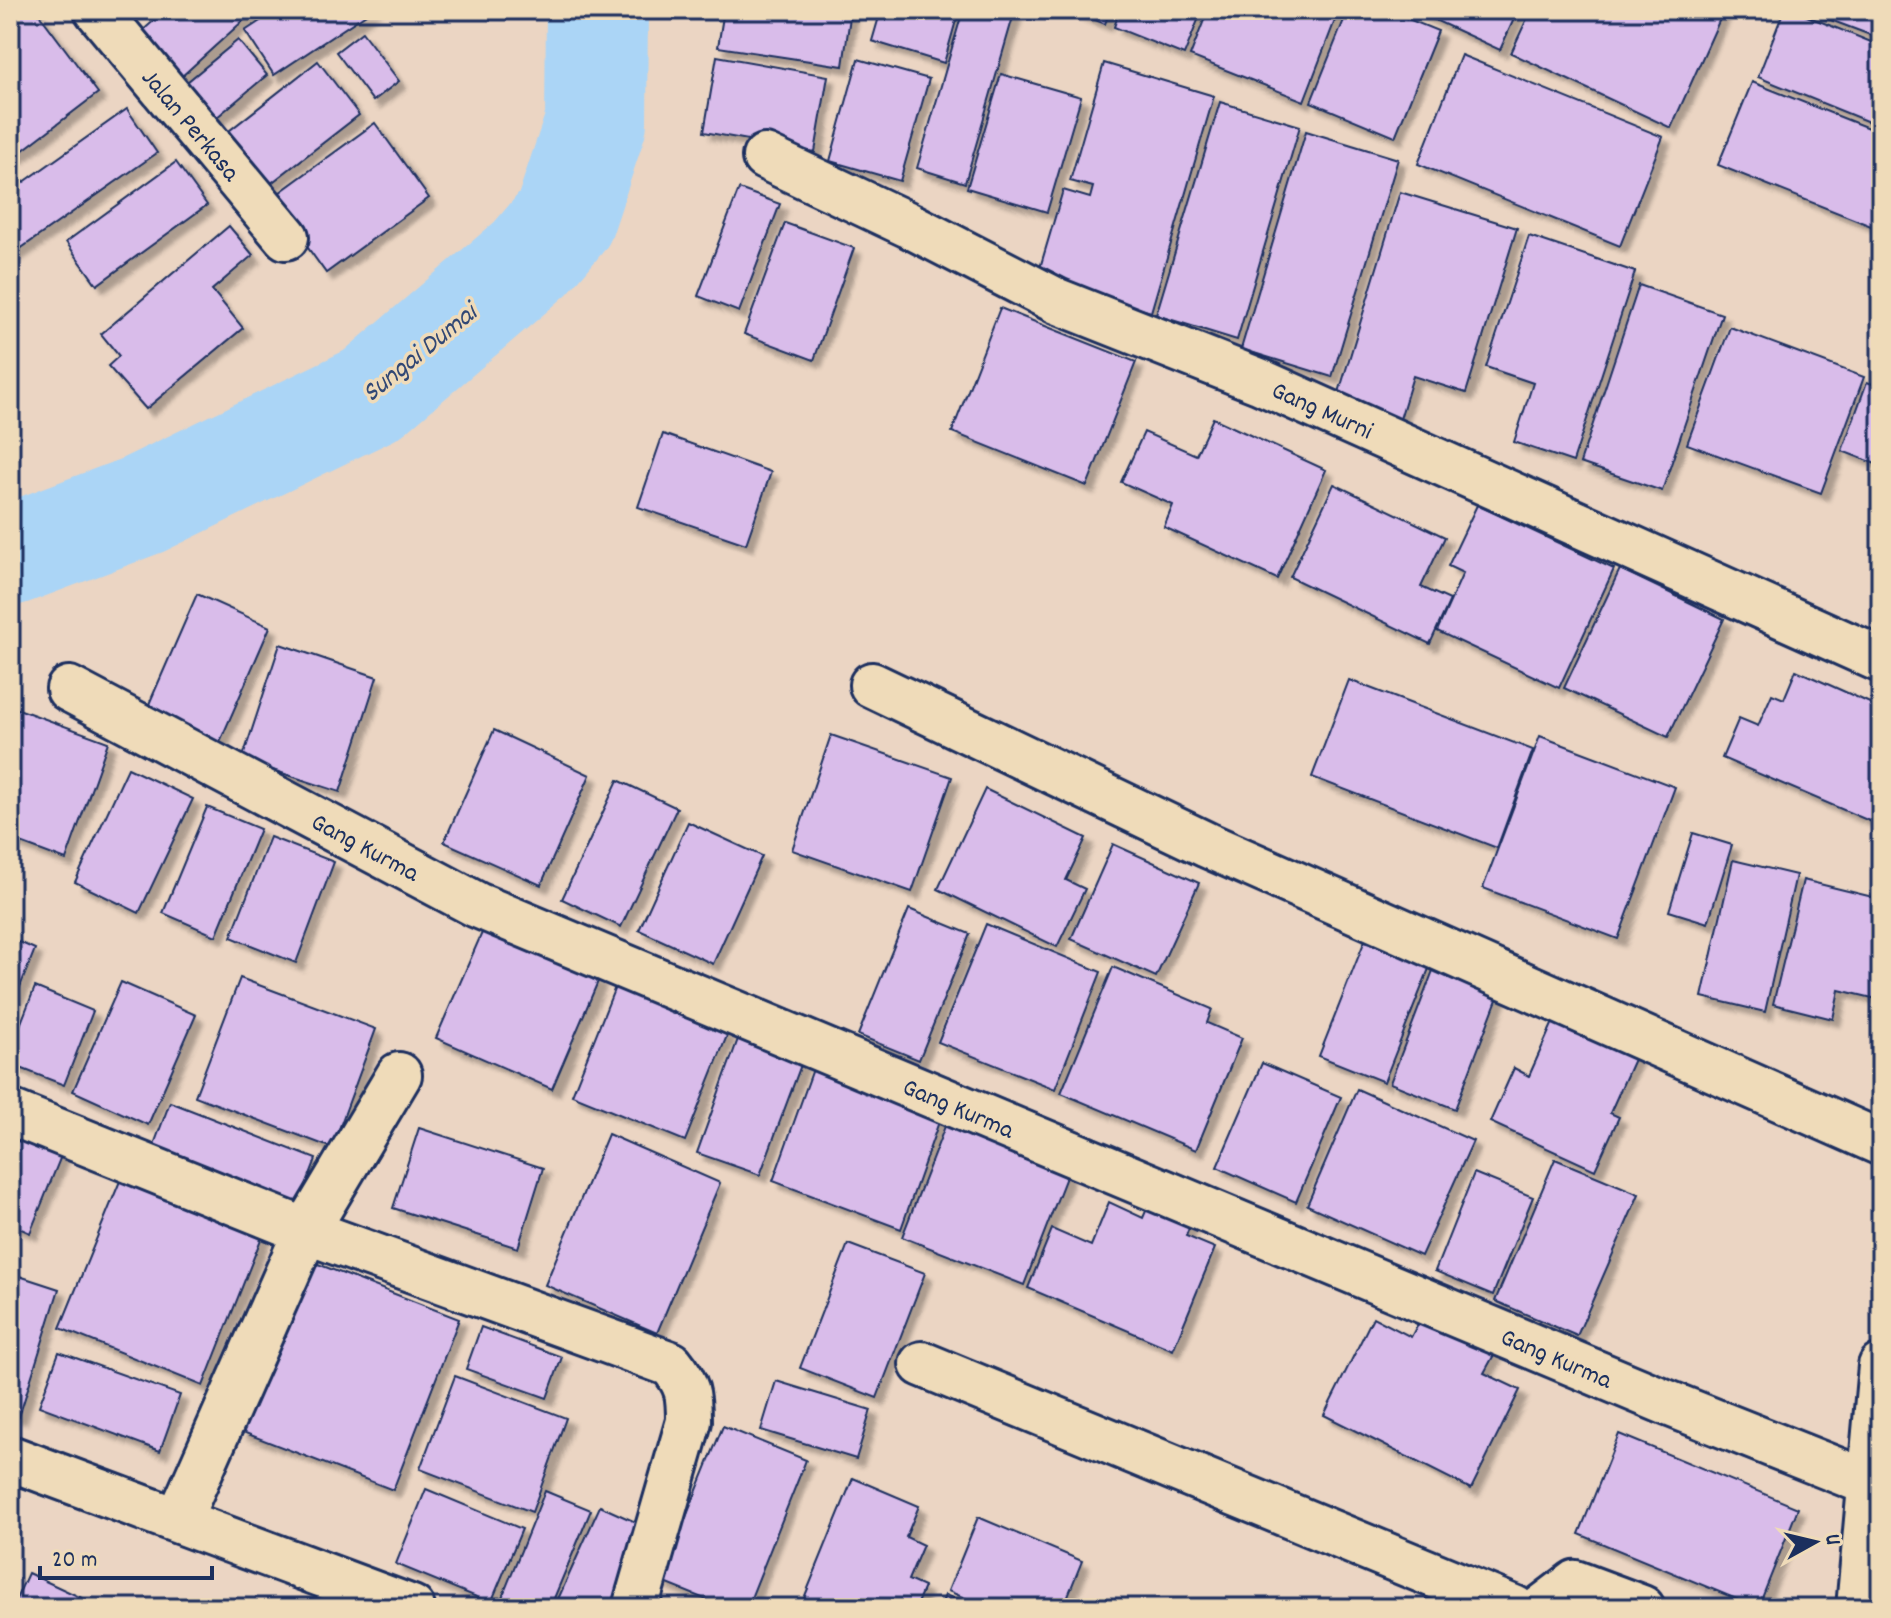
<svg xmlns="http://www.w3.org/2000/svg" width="1891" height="1618" font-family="Dekko,sans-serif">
  <defs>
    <filter id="shadow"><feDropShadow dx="7" dy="7" stdDeviation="2" flood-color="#0004"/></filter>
  </defs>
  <rect width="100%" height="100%" fill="#ebd5c3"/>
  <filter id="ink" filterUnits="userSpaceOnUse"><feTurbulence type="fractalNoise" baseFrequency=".0125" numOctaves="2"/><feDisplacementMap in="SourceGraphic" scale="16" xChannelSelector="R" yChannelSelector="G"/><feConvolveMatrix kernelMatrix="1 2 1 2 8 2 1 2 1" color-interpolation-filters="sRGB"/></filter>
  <g filter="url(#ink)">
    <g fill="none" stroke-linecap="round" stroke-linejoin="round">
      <polyline stroke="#abd5f6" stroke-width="102" points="10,555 143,505 372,394 531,258 564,219 596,122 597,10"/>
    </g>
    <g fill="#d9bcea" stroke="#1b2f5e" stroke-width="2" filter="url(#shadow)">
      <polygon points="10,10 36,10 98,93 10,160"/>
      <polygon points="166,10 255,10 181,77 141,32"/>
      <polygon points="277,10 372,10 274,75 245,31"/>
      <polygon points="724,10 851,10 843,66 718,47"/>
      <polygon points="881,10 959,10 944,63 872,41"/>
      <polygon points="963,10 1015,10 965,183 917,168"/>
      <polygon points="1070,10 1110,10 1105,24"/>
      <polygon points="1120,10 1202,10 1184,55 1114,27"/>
      <polygon points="1208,10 1339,10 1304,101 1190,56"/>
      <polygon points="1348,10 1386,10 1438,31 1395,137 1311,102"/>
      <polygon points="1413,10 1518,10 1500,50"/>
      <polygon points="1531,10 1724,10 1671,128 1511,53"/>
      <polygon points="1784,10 1792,10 1881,46 1881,127 1758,77"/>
      <polygon points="1804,10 1881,10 1881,39"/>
      <polygon points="362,32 399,81 373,101 336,52"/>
      <polygon points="238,40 267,75 210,123 181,87"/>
      <polygon points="1461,55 1663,137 1620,246 1418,164"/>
      <polygon points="717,56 828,76 815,152 704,132"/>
      <polygon points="858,59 929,79 900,181 830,161"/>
      <polygon points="318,61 359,115 261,191 220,138"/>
      <polygon points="1104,63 1214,96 1151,312 1037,278 1063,190 1090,198 1093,187 1070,181"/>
      <polygon points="1001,74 1081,97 1047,212 967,188"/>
      <polygon points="1752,82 1881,133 1881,230 1718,165"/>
      <polygon points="1220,102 1300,126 1237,340 1156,315"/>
      <polygon points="127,109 157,153 10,256 10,192"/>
      <polygon points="375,123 429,198 326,273 272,198"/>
      <polygon points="1306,131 1398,159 1332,377 1241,349"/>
      <polygon points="176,162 207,205 97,285 66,242"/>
      <polygon points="739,189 780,204 739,312 698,296"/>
      <polygon points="1400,192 1517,228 1466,393 1413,376 1400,419 1337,399"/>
      <polygon points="785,223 854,248 814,360 744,334"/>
      <polygon points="229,226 253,255 212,290 243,328 146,409 108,366 119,356 101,334"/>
      <polygon points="1529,236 1635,272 1573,462 1514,442 1533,383 1486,367"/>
      <polygon points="1639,285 1722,314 1662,491 1580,463"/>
      <polygon points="1000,308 1136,362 1087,486 952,432"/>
      <polygon points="1730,327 1864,377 1821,493 1687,444"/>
      <polygon points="1867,382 1881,387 1881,466 1842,451"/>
      <polygon points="1213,418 1326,470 1277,579 1164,527 1173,505 1121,482 1144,432 1196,455"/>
      <polygon points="663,434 771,472 746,544 638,507"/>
      <polygon points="1334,484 1445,537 1421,587 1450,600 1430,644 1290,577"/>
      <polygon points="1477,505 1614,569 1559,688 1437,631 1463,573 1448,566"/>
      <polygon points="1620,569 1724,619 1668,737 1564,688"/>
      <polygon points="197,594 270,627 219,744 146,711"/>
      <polygon points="280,644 377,677 340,792 242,760"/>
      <polygon points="1796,670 1881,708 1881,826 1722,758 1739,718 1758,726 1772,694 1784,699"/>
      <polygon points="1349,680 1533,750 1497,848 1312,777"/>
      <polygon points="10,706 108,742 66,860 10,839"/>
      <polygon points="494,730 590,775 541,885 444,842"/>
      <polygon points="831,735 952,777 912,892 792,850"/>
      <polygon points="1540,736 1675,787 1618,939 1483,888"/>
      <polygon points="128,768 193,799 139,913 75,882"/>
      <polygon points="618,780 677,808 621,927 562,899"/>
      <polygon points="985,789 1086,838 1066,880 1085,889 1057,947 938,889"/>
      <polygon points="207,807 260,829 216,936 163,913"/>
      <polygon points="688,822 762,856 713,964 639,930"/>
      <polygon points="1693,833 1732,845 1708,923 1669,911"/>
      <polygon points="270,837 334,862 296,963 231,937"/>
      <polygon points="1113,844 1199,883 1156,977 1071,939"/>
      <polygon points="1733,860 1796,875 1765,1012 1702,997"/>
      <polygon points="1803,880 1881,899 1881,1000 1839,990 1833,1019 1773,1004"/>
      <polygon points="909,909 970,934 919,1060 858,1035"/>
      <polygon points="986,924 1101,972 1055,1089 938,1042"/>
      <polygon points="484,928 599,979 552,1089 436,1038"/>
      <polygon points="10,938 35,949 10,1012"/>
      <polygon points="1365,940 1430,966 1384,1082 1319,1056"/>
      <polygon points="1113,967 1212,1009 1207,1023 1242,1038 1196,1150 1061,1093"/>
      <polygon points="1434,968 1499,994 1455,1109 1390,1083"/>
      <polygon points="240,978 376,1029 332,1148 195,1096"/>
      <polygon points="121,982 196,1015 148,1125 73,1091"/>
      <polygon points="35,987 93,1011 64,1085 10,1064 10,1051"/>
      <polygon points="615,987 728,1033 685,1141 572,1095"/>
      <polygon points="1558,1011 1639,1048 1610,1113 1619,1117 1595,1170 1490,1122 1514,1068 1529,1076"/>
      <polygon points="738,1039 802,1062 760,1175 697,1153"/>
      <polygon points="1262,1063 1341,1097 1296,1202 1217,1167"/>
      <polygon points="813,1069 941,1116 901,1229 773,1181"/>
      <polygon points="1357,1089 1473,1141 1421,1256 1307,1205"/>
      <polygon points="170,1102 316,1159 294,1216 149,1158"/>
      <polygon points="949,1116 1071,1164 1024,1285 902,1237"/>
      <polygon points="419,1128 543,1168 518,1248 393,1208"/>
      <polygon points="10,1130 63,1151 30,1233 10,1224"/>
      <polygon points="608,1134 720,1183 657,1333 545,1285"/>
      <polygon points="1555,1159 1639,1194 1577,1336 1495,1301"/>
      <polygon points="1474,1173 1533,1197 1493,1295 1435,1271"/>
      <polygon points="122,1176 263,1234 203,1386 60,1328"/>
      <polygon points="1152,1197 1194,1215 1186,1236 1215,1248 1173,1350 1028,1288 1052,1229 1091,1246 1109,1202 1143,1218"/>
      <polygon points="848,1244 925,1273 877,1398 800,1368"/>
      <polygon points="305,1259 459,1319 393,1490 240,1431"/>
      <polygon points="10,1273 59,1289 19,1417 10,1414"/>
      <polygon points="1422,1316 1495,1353 1484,1373 1520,1390 1471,1489 1324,1415 1373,1317 1411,1337"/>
      <polygon points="481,1327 562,1357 547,1398 466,1369"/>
      <polygon points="59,1352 180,1395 160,1451 39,1406"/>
      <polygon points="455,1376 566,1418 532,1512 420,1469"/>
      <polygon points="776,1381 871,1410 856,1459 761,1430"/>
      <polygon points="723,1426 806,1460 747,1608 727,1608 660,1581"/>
      <polygon points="1619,1434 1798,1508 1758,1608 1579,1534"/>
      <polygon points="853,1478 919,1506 906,1537 923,1545 908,1580 924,1587 915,1608 800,1608"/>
      <polygon points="426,1489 522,1529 491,1603 396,1564"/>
      <polygon points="545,1491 591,1510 550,1608 506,1608 499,1605"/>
      <polygon points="600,1506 651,1529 615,1608 554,1608"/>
      <polygon points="978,1517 1082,1561 1063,1608 989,1608 948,1591"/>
      <polygon points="28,1573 97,1605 96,1608 12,1608"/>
      <polygon points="945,1595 977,1608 940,1608"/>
    </g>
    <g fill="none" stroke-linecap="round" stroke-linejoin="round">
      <defs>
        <g id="minor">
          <polyline points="97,10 286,237"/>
          <polyline points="765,157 909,225 1057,301 1259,381 1881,660"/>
          <polyline points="872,685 1207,845 1881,1143"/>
          <polyline points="69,689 477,905 1668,1403 1869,1483"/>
          <path d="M10,1112L306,1231L671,1364C688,1385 689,1394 689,1421L635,1608"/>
          <polyline points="922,1364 1514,1608"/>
          <polyline points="10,1458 412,1608"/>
          <polyline points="179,1519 306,1231 399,1075"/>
          <polyline points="1542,1608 1575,1583 1642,1608"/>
          <polyline points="1859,1608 1881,1366"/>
        </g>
      </defs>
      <use href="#minor" stroke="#1b2f5e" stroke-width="50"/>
      <use href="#minor" stroke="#efdbb9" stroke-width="44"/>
    </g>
  </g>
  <g text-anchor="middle" stroke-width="7" stroke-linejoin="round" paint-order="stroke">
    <g font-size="26" fill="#1b2f5e" stroke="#efdbb9">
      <text transform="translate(192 124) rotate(50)" y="9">Jalan Perkasa</text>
      <text transform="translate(1323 409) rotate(24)" y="9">Gang Murni</text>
      <text transform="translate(366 846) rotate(28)" y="9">Gang Kurma</text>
      <text transform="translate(959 1107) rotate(23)" y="9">Gang Kurma</text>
      <text transform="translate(1557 1357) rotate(23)" y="9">Gang Kurma</text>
    </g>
    <g font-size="28" font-style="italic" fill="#314875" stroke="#efdbb9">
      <text transform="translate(418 351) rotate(-39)" y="10">Sungai Dumai</text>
    </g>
  </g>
  <rect width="1891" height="1618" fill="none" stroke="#efdbb9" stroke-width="40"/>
  <rect x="20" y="20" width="1851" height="1578" fill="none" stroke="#1b2f5e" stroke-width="3" filter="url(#ink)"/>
  <g transform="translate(1815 1542) rotate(82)" stroke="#efdbb9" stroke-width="6" paint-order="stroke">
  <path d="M0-6L14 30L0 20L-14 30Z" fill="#1b2f5e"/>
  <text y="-12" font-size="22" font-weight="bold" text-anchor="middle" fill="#1b2f5e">U</text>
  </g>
  <path d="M40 1566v12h172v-12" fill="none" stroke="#1b2f5e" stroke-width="4"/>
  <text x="52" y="1566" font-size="24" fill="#1b2f5e" stroke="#efdbb9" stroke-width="6" paint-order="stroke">20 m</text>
</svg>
